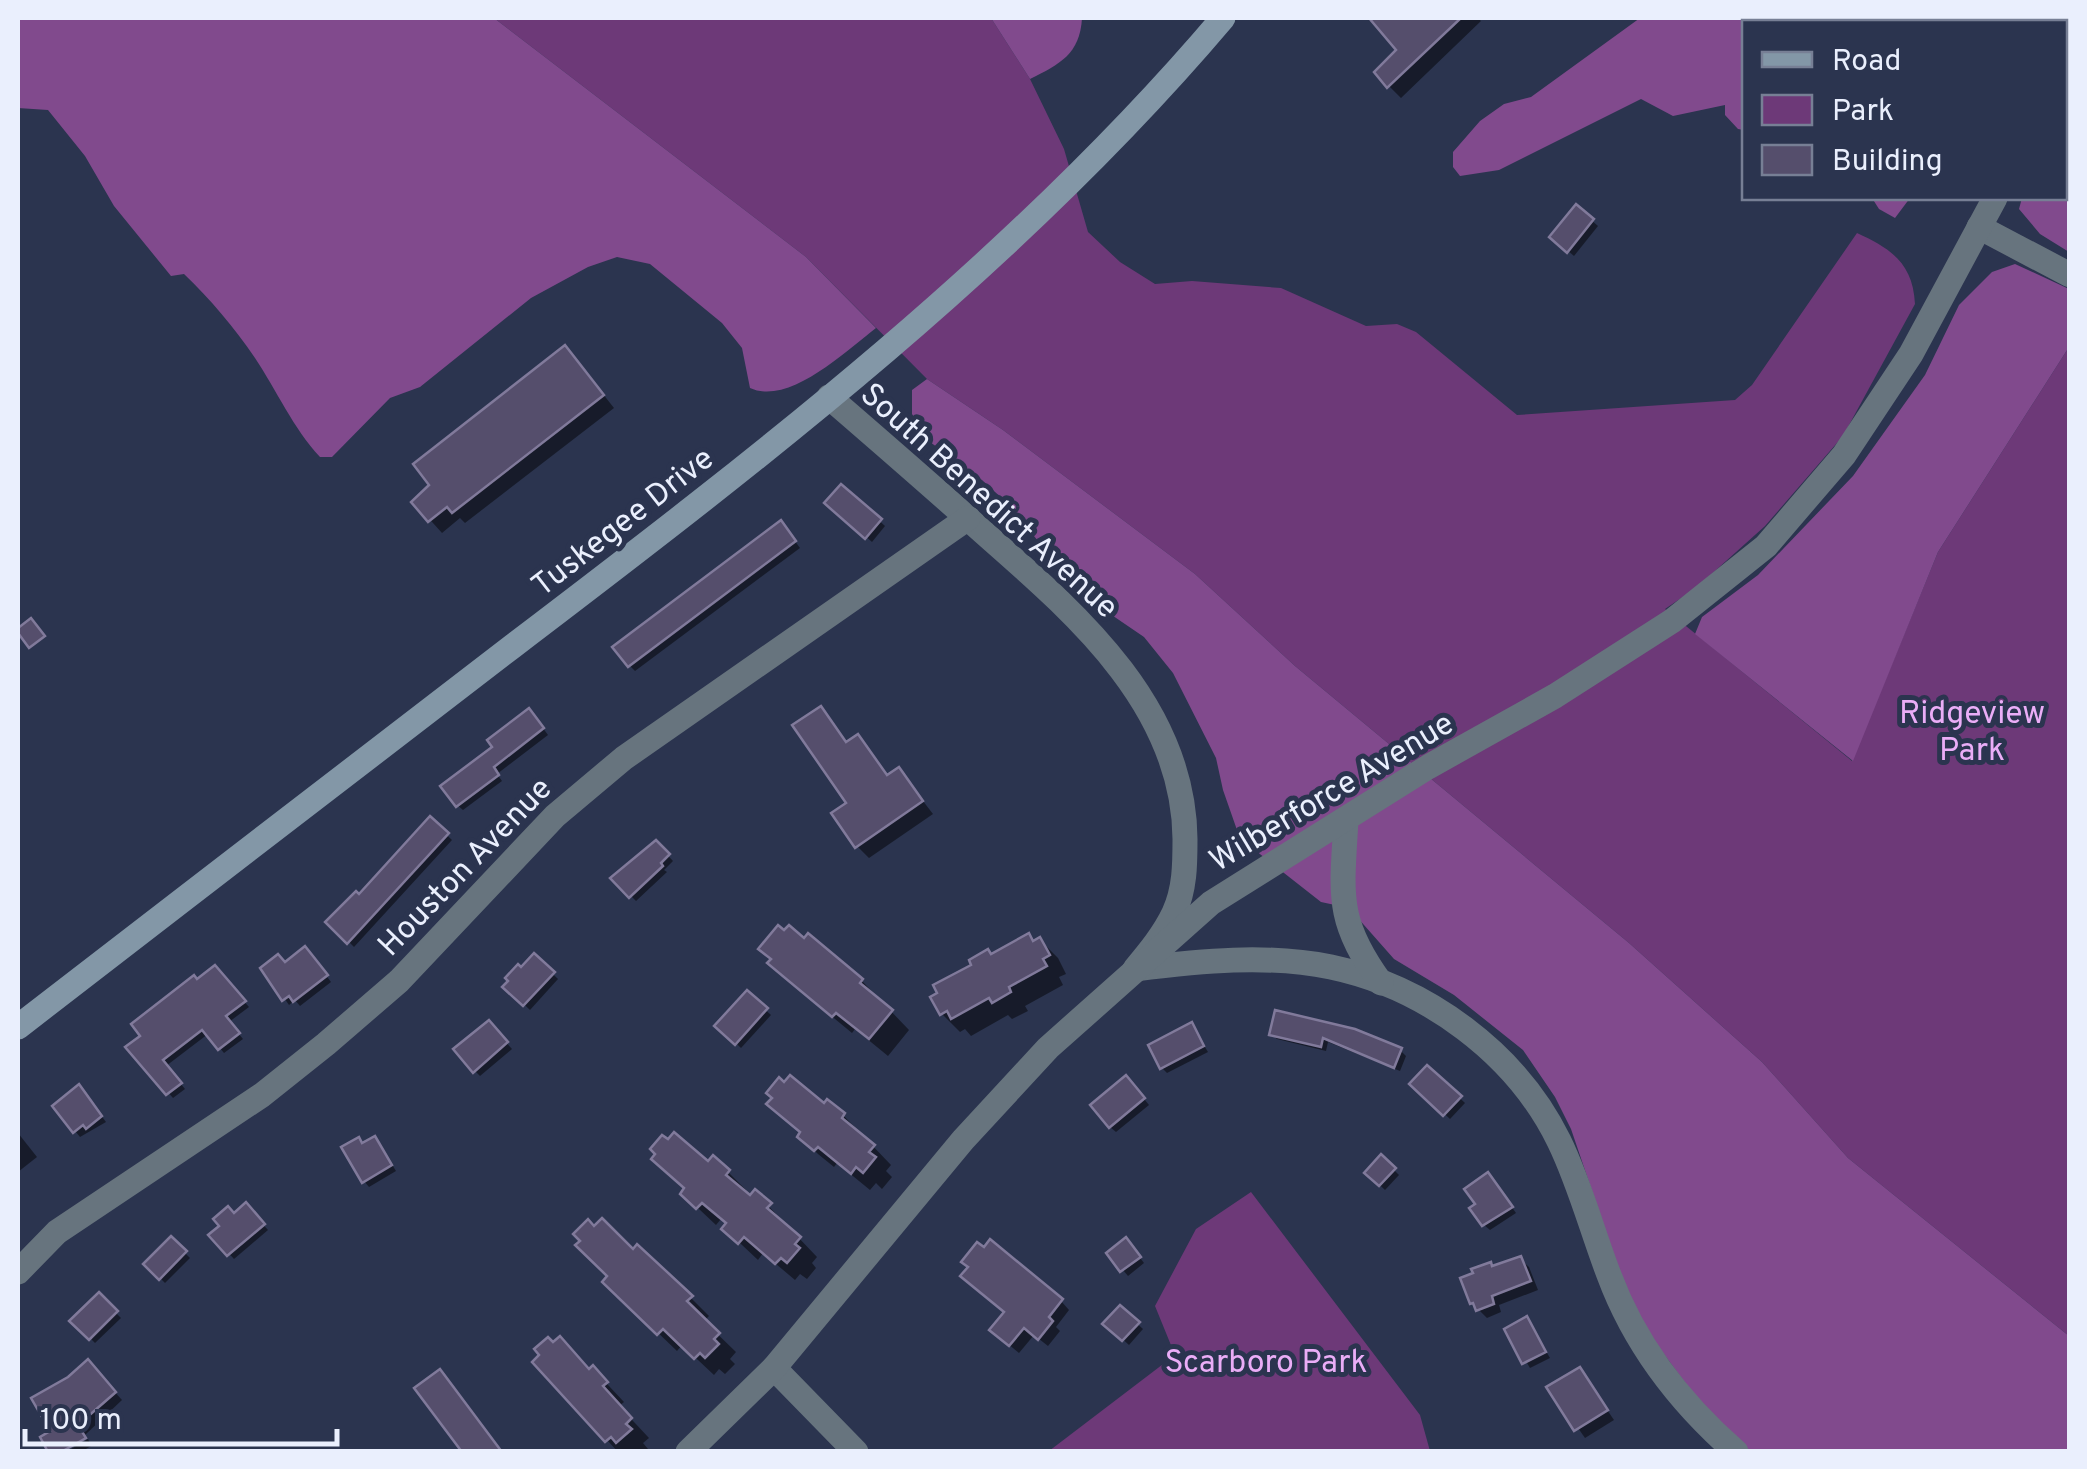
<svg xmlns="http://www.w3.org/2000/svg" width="2087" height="1469" font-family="Overpass,sans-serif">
  <rect width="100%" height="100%" fill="#2b344f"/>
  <g fill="#6d3978">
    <path d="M494,18H991L1030,79L1064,149L1088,232L1120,262L1155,284L1192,281L1281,288L1366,326L1397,324L1416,332L1517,415L1735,400L1752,385L1857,233C1892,249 1913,264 1915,304L1843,436L1765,526L1696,588L1665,609L1852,761L1938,552L2069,347V1336L1848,1158L1762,1062L1629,943L1295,666L1195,574L1003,430L927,379L806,257Z"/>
    <polygon points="1251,1192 1420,1415 1430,1451 1049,1451 1175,1355 1155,1306 1196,1229"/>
  </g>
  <g fill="#814a8d">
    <path d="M18,18H494L806,257L876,328C846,351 789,406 750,388L742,348L722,323L650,264L617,257L588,267L531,298L420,387L390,398L332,457H320C293,428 277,391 255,358C234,327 211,300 184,274L171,276L114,206L85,156L48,110L18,108Z"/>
    <path d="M991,18H1082C1080,54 1060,64 1030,79Z"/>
    <polygon points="1640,18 1961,18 1968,22 1744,22 1744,130 1738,129 1725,115 1725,105 1673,116 1641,99 1499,170 1460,176 1453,167 1453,152 1480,121 1504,104 1531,97"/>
    <polygon points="2069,101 2069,252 2040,234 2019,209 2022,198 2064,198 2065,110"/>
    <polygon points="1872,198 1910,198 1895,218 1879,209"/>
    <polygon points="2015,264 2069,289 2069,347 1938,552 1853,761 1695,634 1702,617 1758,575 1853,476 1925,375 1959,305 1992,272"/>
    <polygon points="927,379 1003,430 1195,574 1295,666 1629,943 1762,1062 1848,1158 2069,1336 2069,1451 1750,1451 1700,1403 1649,1334 1623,1282 1571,1129 1555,1097 1523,1050 1454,995 1394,959 1349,908 1321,902 1251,847 1237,830 1223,790 1216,758 1173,673 1144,637 1100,607 1062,570 1006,502 982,480 930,442 912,414 912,390"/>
  </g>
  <g fill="#0007">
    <polygon points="1372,18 1478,18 1481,21 1401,98 1389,86 1400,50"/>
    <polygon points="1576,207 1598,226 1574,256 1552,237"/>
    <polygon points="576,360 614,408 465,523 460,518 442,533 415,503"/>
    <polygon points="842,487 885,526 872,542 828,503"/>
    <polygon points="786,529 800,548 635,671 630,666"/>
    <polygon points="821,709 848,743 858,737 889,777 899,770 933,814 869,858 857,846 849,804"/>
    <polygon points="534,716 548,735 497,774 502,781 463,810 457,805"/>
    <polygon points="430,819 452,840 354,947 329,922 359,898"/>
    <polygon points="656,843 673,861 664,870 667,872 636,901 614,879"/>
    <polygon points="1029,936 1035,943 1040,940 1058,958 1066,974 1059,977 1063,985 1025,1006 1028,1011 1012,1019 1008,1015 971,1036 965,1029 960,1032 942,1014 992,956"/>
    <polygon points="805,942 862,981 909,1030 888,1056 855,1029 852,1033 789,981"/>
    <polygon points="310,954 331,982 300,1006 295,1000 289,1005 264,969"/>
    <polygon points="534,956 558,979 530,1010 506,987"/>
    <polygon points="214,968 249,1007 229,1022 243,1039 224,1053 208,1034 166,1066 185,1089 173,1098 129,1048"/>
    <polygon points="747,993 771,1015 741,1048 718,1026"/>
    <polygon points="489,1023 512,1049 480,1076 475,1071"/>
    <polygon points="1191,1025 1208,1052 1167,1073 1162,1068"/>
    <polygon points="1354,1031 1401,1051 1406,1056 1400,1071 1328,1042 1326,1051 1277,1039 1272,1034"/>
    <polygon points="1428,1068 1465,1103 1450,1119 1413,1084"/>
    <polygon points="1131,1083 1149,1105 1116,1132 1110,1127"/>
    <polygon points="84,1093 106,1122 80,1137 55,1106"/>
    <polygon points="770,1104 824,1107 843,1115 891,1165 886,1171 892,1177 882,1189 876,1183 870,1190 837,1163 834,1167 818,1154 800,1136 802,1134"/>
    <polygon points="18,1133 37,1157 18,1172"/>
    <polygon points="379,1144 396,1171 369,1187 364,1181 363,1145"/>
    <polygon points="1381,1157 1399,1175 1385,1190 1367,1173"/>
    <polygon points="708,1165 728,1172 746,1190 744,1193 750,1198 755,1192 817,1257 812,1263 816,1268 807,1279 800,1274 795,1280 763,1253 758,1260 725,1229 728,1225 721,1219 716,1225 683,1194"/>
    <polygon points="1493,1181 1516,1213 1490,1230 1484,1225 1478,1204"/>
    <polygon points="246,1206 268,1230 234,1259 212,1235"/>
    <polygon points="171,1239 190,1258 165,1283 146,1264"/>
    <polygon points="1131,1246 1144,1263 1128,1276 1109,1253"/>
    <polygon points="633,1252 675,1282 709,1316 704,1321 736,1352 730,1359 735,1364 725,1374 719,1369 714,1375 682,1345 677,1351 605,1282"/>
    <polygon points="1520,1259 1529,1267 1538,1290 1499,1305 1501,1312 1487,1318 1472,1303 1494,1268"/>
    <polygon points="970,1268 1061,1301 1069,1310 1056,1327 1060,1331 1048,1346 1034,1335 1019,1353 1001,1338 1007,1313"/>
    <polygon points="99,1296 121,1318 95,1343 73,1321"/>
    <polygon points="1120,1308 1143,1329 1129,1345 1106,1324"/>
    <polygon points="1527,1319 1550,1358 1530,1368 1507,1330"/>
    <polygon points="536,1362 590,1371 593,1369 624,1402 619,1406 649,1438 643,1443 648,1449 618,1452"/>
    <polygon points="95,1370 122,1400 85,1435 56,1452 54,1432"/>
    <polygon points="1580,1370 1614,1420 1585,1438 1550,1388"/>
    <polygon points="88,1439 91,1446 81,1452 66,1452"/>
  </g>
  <g fill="#554e6c" stroke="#817a9b" stroke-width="2.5">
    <polygon points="1369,18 1461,18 1387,88 1374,72 1396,50"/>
    <polygon points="1576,204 1594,219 1567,253 1549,237"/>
    <polygon points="565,345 604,395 452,513 447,507 428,522 411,502 429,485 413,464"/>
    <polygon points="841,484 882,519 865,539 824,503"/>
    <polygon points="781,520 796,541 628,667 612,647"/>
    <polygon points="31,618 45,636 29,648 18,633 18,628"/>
    <polygon points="821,706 846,742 858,734 887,775 899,767 923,801 855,848 831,813 846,803 792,725"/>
    <polygon points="529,708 544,728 494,767 499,775 456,807 440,786 492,747 487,740"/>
    <polygon points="430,816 449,833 347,944 325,922 356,891 359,894"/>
    <polygon points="656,840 670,854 661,863 663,866 629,898 610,878"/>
    <polygon points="778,925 784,930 789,925 804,938 808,933 863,979 860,983 893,1010 869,1039 836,1013 832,1017 767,963 771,959 758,949"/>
    <polygon points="1029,933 1033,941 1040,937 1050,955 1043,959 1047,966 1009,987 1011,992 992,1003 989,998 951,1019 947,1011 940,1015 930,997 937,993 933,985 971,965 969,960 988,949 991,954"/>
    <polygon points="305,946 328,975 293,1002 289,996 282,1001 260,968 278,954 285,962"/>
    <polygon points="534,953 555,972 523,1006 502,987 508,981 505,978 518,964 521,967"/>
    <polygon points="215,965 246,1001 226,1016 240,1033 218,1050 202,1030 163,1060 182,1083 166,1095 125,1047 140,1036 131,1024 194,975 197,979"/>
    <polygon points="747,990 768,1008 735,1045 714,1026"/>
    <polygon points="1275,1010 1355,1029 1402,1048 1394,1068 1323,1038 1321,1047 1269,1035"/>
    <polygon points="489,1020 508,1042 473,1073 453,1049"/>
    <polygon points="1192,1022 1204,1046 1160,1069 1148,1045"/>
    <polygon points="1427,1065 1462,1096 1443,1116 1409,1084"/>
    <polygon points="790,1075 824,1103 827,1099 845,1113 842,1118 875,1145 869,1152 876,1157 863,1173 856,1167 851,1174 818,1147 814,1151 797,1137 800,1132 766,1104 772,1098 766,1093 779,1077 784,1082"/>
    <polygon points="1126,1075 1145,1098 1109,1128 1090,1105"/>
    <polygon points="79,1084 102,1116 86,1129 83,1125 73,1133 52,1106"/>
    <polygon points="674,1132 708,1161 713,1155 730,1170 726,1175 750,1195 755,1189 772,1203 767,1208 801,1237 795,1244 800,1248 787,1263 781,1258 775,1264 744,1237 738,1244 721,1229 726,1223 702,1203 696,1209 680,1194 684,1188 651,1159 655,1154 650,1149 662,1135 668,1139"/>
    <polygon points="375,1136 392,1165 362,1183 341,1147 359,1137 362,1143"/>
    <polygon points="1381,1154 1396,1168 1379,1186 1364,1173"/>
    <polygon points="1488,1172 1513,1207 1482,1226 1469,1208 1475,1204 1464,1189"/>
    <polygon points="246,1202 265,1224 227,1256 208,1235 219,1226 213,1219 228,1206 234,1213"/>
    <polygon points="602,1218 633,1249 637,1244 693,1296 687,1301 720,1333 714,1339 719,1344 705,1358 700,1353 694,1359 663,1329 657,1335 602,1282 607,1276 575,1245 580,1241 573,1234 588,1219 594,1226"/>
    <polygon points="171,1236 187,1251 159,1280 143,1264"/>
    <polygon points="1126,1237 1141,1257 1120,1272 1106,1253"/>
    <polygon points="990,1239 1063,1299 1049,1317 1053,1321 1038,1340 1024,1328 1009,1346 989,1330 1004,1312 960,1276 968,1267 961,1262 977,1242 984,1247"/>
    <polygon points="1521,1256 1531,1281 1492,1296 1494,1304 1476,1311 1473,1303 1470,1304 1460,1278 1473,1273 1471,1269 1491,1262 1492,1266"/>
    <polygon points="99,1292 118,1311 89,1340 69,1321"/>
    <polygon points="1120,1305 1140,1322 1122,1341 1102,1324"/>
    <polygon points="1527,1316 1546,1352 1522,1364 1504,1329"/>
    <polygon points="560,1336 589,1369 593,1365 600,1373 608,1382 603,1386 632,1418 626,1424 632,1429 616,1443 611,1437 605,1442 532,1362 539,1355 534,1349 548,1337 553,1342"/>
    <polygon points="88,1359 116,1392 78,1425 86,1438 61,1452 48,1452 40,1437 50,1431 31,1398 68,1377"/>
    <polygon points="1580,1367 1608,1410 1574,1431 1546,1387"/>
    <polygon points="440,1369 502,1452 462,1452 414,1388"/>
  </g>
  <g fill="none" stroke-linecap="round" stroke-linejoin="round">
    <g stroke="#67747e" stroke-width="25">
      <polyline points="2064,70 2070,60"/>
      <polyline points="1979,227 2070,275"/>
      <path d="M829,397C881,442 932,486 983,532C1075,613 1184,705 1185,839C1185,864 1185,889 1174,913C1164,934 1150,951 1135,969C1200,961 1267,954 1331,967C1426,987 1516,1053 1559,1141C1580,1184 1592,1231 1609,1275C1635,1345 1680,1403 1736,1452"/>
      <path d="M1346,820C1342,894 1335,920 1381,983"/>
      <polyline points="18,1272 57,1232 262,1095 326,1044 399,981 555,816 624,758 968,518"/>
      <polyline points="774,1368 856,1452"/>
      <polyline points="688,1452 774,1368 963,1140 1048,1048 1211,903 1428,767 1555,696 1672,621 1766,546 1844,455 1911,354 1995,198"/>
    </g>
    <path stroke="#8397a7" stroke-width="25" d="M18,1027C183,900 347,772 513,646C764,455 1019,259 1223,18"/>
  </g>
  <g text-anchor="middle" stroke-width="10" stroke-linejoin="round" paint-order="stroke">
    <g font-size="32" fill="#eaeffd" stroke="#2b344f">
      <text transform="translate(990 500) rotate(42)" y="11">South Benedict Avenue</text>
      <text transform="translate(622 521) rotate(-38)" y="11">Tuskegee Drive</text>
      <text transform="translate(1331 791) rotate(-31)" y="11">Wilberforce Avenue</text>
      <text transform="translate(464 866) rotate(-46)" y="11">Houston Avenue</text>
    </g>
    <g font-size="32" fill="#eaadf7" stroke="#2b344f">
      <text x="1972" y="723">Ridgeview<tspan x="1972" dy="37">Park</tspan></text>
      <text x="1266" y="1372">Scarboro Park</text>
    </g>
  </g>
  <rect width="2087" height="1469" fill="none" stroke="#eaeffd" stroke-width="40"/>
  <rect x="1742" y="20" width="325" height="180" fill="#2b344f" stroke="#777f95" stroke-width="2.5"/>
  <rect x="1762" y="52" width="50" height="15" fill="#8397a7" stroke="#777f95" stroke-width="2.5"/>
  <text x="1832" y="70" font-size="30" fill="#eaeffd">Road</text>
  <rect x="1762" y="95" width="50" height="30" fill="#6d3978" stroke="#777f95" stroke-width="2.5"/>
  <text x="1832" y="120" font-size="30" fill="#eaeffd">Park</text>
  <rect x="1762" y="145" width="50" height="30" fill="#554e6c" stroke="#777f95" stroke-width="2.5"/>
  <text x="1832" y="170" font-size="30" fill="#eaeffd">Building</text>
  <path d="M25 1429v15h312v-15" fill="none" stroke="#eaeffd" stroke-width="5"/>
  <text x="40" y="1429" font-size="30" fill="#eaeffd" stroke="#2b344f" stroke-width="8" paint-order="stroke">100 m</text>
</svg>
